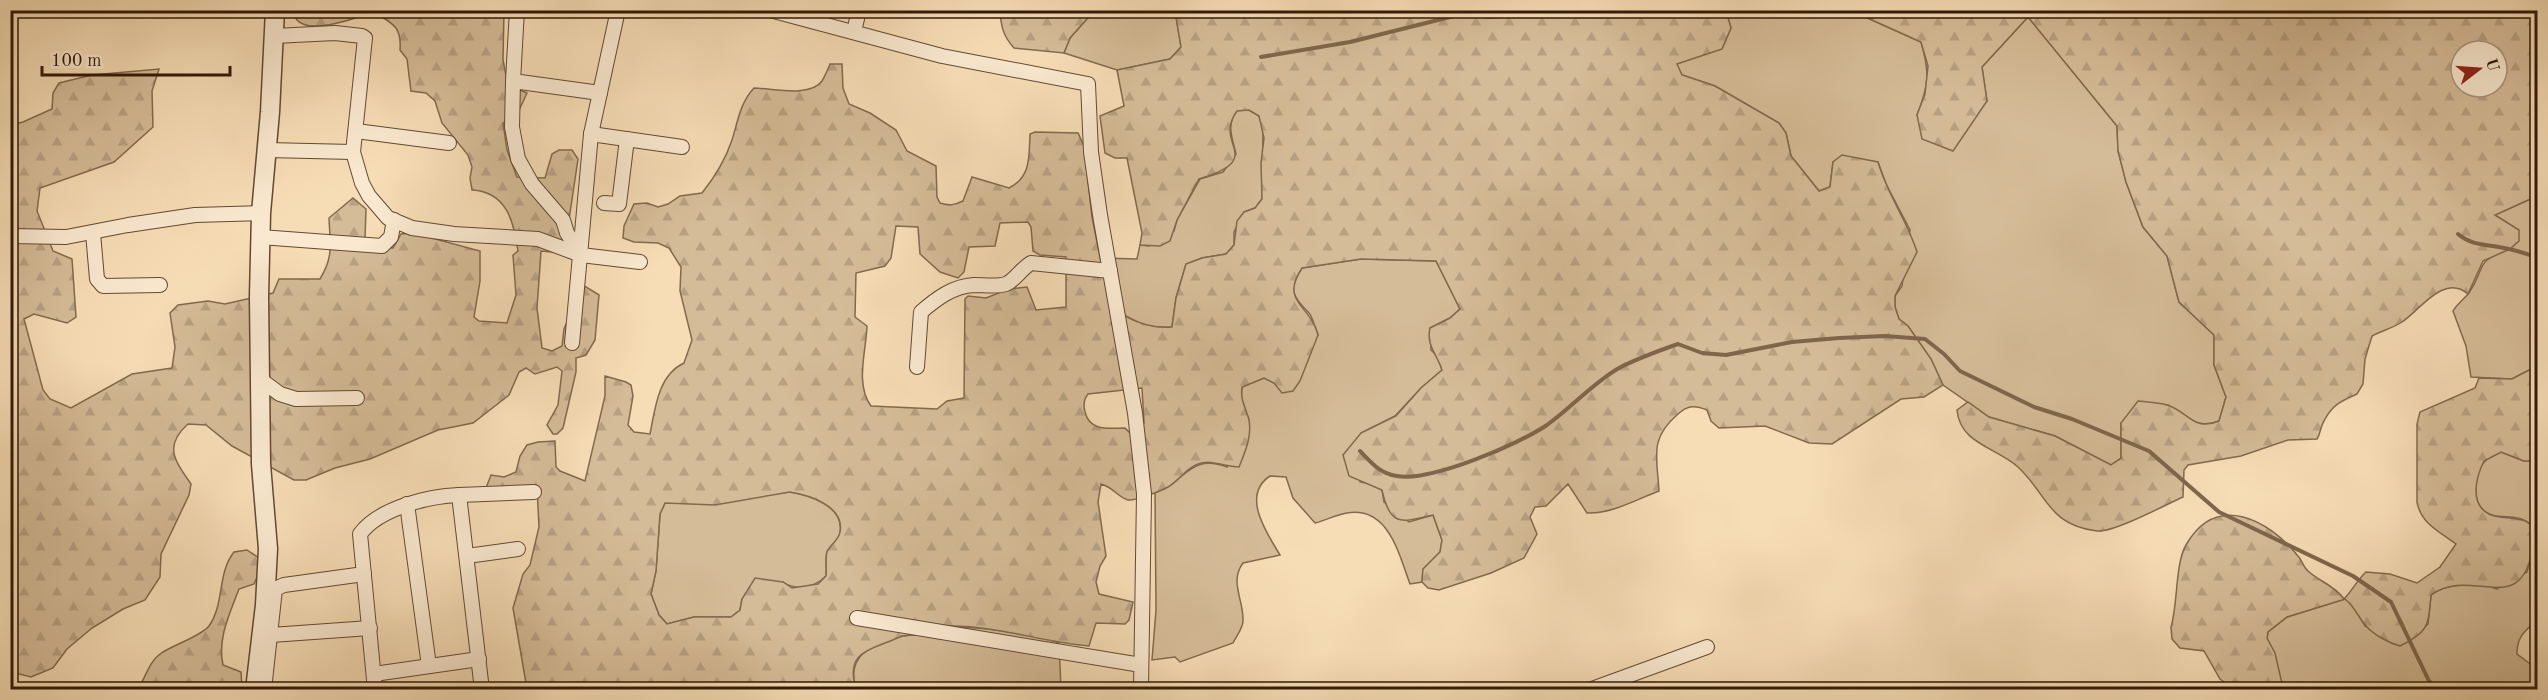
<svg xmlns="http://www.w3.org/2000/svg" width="2548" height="700" font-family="'Old Standard TT',serif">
  <defs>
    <pattern id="forest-firs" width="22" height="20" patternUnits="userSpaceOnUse" patternTransform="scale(1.5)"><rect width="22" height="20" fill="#d5bc98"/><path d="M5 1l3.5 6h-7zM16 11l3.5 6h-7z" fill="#b7a182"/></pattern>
  </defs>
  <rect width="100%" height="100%" fill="#f7ddb6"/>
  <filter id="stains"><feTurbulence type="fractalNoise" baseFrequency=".00333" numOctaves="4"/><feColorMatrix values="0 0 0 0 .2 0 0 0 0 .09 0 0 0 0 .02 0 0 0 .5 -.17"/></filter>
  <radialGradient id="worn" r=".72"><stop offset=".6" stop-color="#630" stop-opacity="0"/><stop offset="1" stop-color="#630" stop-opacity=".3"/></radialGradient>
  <g fill="#d5bc98" stroke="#826a4e" stroke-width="1.5">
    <polygon points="1094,11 1175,11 1181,47 1170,59 1117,70 1064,53 1070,38"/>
    <path d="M1726,11H1852L1921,42C1930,73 1929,85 1917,115L1987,101L1982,67L2028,17L2117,126L2118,151L2126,182L2143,227L2167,256L2179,302L2214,335V365L2226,397L2219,421C2198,430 2185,416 2168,405L2121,423V458L2111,465L2055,436L1989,417L1943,385L1931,359L1908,326L1899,319L1895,307V296L1902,286L1910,230L1886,184L1878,162H1833L1830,187L1819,191L1791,156L1786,133L1779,123L1715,86L1682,75L1676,64L1722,49L1731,28Z"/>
    <path d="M1237,110H1249L1259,116L1263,127L1262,199L1255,208L1244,212L1234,232V245L1226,254L1202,258L1186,264L1176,298L1172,327C1147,329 1131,320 1110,307L1102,258L1137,259L1140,245L1149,246L1174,231L1177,220L1200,179L1223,172L1236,154C1232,137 1226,125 1237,110Z"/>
    <path d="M2537,196V366L2512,379L2471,377L2466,346L2453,311C2457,304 2464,299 2469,293C2487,266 2473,262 2510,249L2495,215Z"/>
    <path d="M1361,259L1436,261L1460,309L1450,318L1430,328L1431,350L1439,358L1442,370L1421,388L1395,416L1361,433L1360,482L1371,484L1382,490L1384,502L1409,522L1433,515L1442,540L1440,552L1423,569L1422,582L1410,584C1399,555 1389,506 1347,513C1336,515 1326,520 1315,523L1293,498L1286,477L1270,476C1241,495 1266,532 1280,555L1243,563C1229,582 1244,600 1243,621C1243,628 1236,637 1233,643L1180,662L1175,657L1152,660L1156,610L1155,491C1186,482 1190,453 1227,467L1249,420L1241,398L1242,387L1264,378L1274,383L1312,346L1318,335C1315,328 1313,318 1309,313C1292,296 1288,290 1302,268Z"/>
    <path d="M2501,452L2524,461H2537V620C2525,631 2517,636 2517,654L2537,669V689H2283L2267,638L2268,632L2287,617L2345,599L2354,606L2365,626L2411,640L2428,624L2431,595C2447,583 2478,582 2497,589L2527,572C2530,559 2539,539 2532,527C2521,510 2494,523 2482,509C2472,498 2475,471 2485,461C2488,457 2496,455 2501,452Z"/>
    <path d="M790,492C809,495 845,506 840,533C839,540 830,545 827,552C825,559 827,569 826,576C814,588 796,591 783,582L742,599L740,610L731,617H694L667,624L659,615L651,594L656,571L660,514L665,503H689Z"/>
    <path d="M944,626C983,628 1021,631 1059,643L1061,689H856C845,655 874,642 903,636C909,635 916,635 922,634C930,633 937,629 944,626Z"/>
  </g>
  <g fill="url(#forest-firs)" stroke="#826a4e" stroke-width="1.5" fill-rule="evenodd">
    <path d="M293,11H504L503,60L508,85L527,93L516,117L503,123L507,150L517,177L545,178L552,154L559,150H572L578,159L564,253L541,251L537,308L542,348L552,351L562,346L564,329L583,285L599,295L595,340L586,355L576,358V372L563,428L557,434H553L547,425L558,405L562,371L557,367L535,374L526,368L519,372L509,395L473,423L438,430L370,459L335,468L306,480H294L232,446L206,425L188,424C163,446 175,461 191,484L189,495L161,554L160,577L145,600L123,609L92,628L67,649L53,668L31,677L11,672L10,125L23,122L52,109L53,93L59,83L92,75L159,69L152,91L153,127L114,162L40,188L37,211L53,251L72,259L76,317L67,323L34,314L24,319L43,390L50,399L71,408L132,374L172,368L175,347L170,313L178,305L208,301L225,304L273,293L279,279H320C334,256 330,244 329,218L353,198L366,209L365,239L373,247L393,248L401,234L413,233L480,251V281L474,317L479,321L507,323L516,295L513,255L518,251C514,222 507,192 472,190L470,178L472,167L468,155L442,123L435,101L426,93L411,91L407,59L400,50C402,25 391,23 372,11C358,18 310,35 297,20C295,17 294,14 293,11Z"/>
    <path d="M1000,11V10L1094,11L1070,38L1064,53L1014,48C1003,36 1001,26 1000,11Z"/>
    <path d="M1175,11H1726L1731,28L1722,49L1677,64L1682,75L1715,86L1779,123L1786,133L1791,156L1819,191L1830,187L1833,162L1842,155L1878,162C1887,194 1907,220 1917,252L1895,296V307L1899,319L1908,326L1931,359L1943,385L1924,397L1901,399L1832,444L1809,443L1765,426L1719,428L1711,421L1707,410C1695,405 1688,405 1678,414C1649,439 1657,456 1659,491C1637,499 1612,514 1587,513L1568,484L1546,506L1535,507L1530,517L1537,534L1524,558L1491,573L1439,590L1428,588L1422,582L1423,569L1440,552L1442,540L1433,515C1402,522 1390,528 1382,490L1349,476L1343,455L1361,433L1396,416L1421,388L1442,370C1437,354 1426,346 1430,328L1450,318L1460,309L1436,261L1361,259L1302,268C1279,302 1311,305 1318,335L1300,381L1293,391L1282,393L1274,383L1264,378L1242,387C1240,400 1246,408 1249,420C1252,437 1245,452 1239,467C1224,467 1212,459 1198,464C1186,468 1179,481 1168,487C1161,491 1135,501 1128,500C1119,498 1113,487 1101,484L1098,502L1106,556L1100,566L1096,582L1099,594L1133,602L1129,620L1125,624L1096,623L1089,646C1041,642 996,625 947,626C940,626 933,631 925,633C918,636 910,634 902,636C897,638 891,641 885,643C860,652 847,659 856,689H527L513,608L523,574L530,565L539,527L537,487L486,488L491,475L504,477L516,472L520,456L527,445L538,442L555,441L556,467L560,471L585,481L605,396V376L626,382L631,385L633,396L628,425L634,432L650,434C655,409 658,375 684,363L692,340L680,291L681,267L669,248L658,243L634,242L623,238L624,226L634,204L647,203L658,207L668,204L680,196L702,193C714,178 726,158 732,140C738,121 740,103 754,88C771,88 810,98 822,81C825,76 828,69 830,64H842L843,88L849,104L870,113L896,130L907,151L936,166L937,197L940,203C949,206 955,205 963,201L972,177L1009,188C1031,177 1029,157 1030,134L1035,132L1078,133L1084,146L1092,217L1110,307C1131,320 1147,329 1172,327L1176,298L1186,264L1202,258L1226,254L1234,245L1237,221L1244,212L1255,208L1262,199L1261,163L1264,138L1259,116L1249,110L1237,111C1212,145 1268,158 1199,179L1177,220L1170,241L1160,246L1140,245L1142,233L1127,158H1115L1105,153L1100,116L1124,106L1117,70L1170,59L1181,47ZM1028,222L1031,227L1033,251L1040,255L1066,257V307L1036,310L1027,287L1009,289L986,298L968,296L965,299L964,398L947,401L937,409L871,406C855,384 866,352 867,326L855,317L856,273L885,266L891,258L896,226L918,227L920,254L940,272L958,278L964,272L969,247L995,246L1000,223ZM1142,388L1144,423L1129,432L1125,428C1109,428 1090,432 1085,412C1083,405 1084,399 1088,394ZM790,492C809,495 845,506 840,532C839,540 830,545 827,552C825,559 827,569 826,576L818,584L792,588L783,582L755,578L742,599L740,610L731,617H694L667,624L659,615L651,594L656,571L660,514L665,503L715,505Z"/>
    <path d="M1852,11H2537V196L2495,215L2519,230V241L2510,249L2483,261L2468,294C2444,273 2420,310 2402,322C2393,328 2381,331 2372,336L2365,359L2363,384L2357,394C2341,401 2332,405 2324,421C2320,427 2321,433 2317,439L2288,440L2241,456L2188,465L2184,470L2183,497C2165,505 2113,533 2097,531C2048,525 2048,495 2018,467C1996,447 1960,444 1957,410L1968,402L1989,417L2055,436L2111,465L2121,458V423L2138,401C2147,402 2158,402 2167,405C2188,411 2193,432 2219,421L2226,397L2214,365V335L2179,302L2167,256L2143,227L2126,182L2118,151L2117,126L2028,17L1982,67L1987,101L1953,151L1922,139L1917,115L1925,94L1928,66L1921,42ZM2461,51H2497V87H2461Z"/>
    <path d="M2537,366V461H2524L2501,452L2484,461C2476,477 2469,504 2489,514C2504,522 2538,511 2534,540C2524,624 2473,564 2431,595C2428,625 2430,631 2400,646C2389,643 2374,635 2366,626C2358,617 2355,607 2345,599L2287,617L2268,632L2267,638L2275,653L2283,688L2229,686L2220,679L2204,651L2180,648L2172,639L2171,627C2178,604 2175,564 2186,545C2216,492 2268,519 2298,556C2302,560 2303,567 2308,571C2320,582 2334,585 2344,599C2353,590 2357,580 2366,572L2390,574L2417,583L2440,567L2456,544C2440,532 2421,524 2417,502V424L2420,412L2475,388L2479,378L2512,379Z"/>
    <path d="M247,550L259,558L258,575L254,584L239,589C230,613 217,639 223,665L241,672L242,689L137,690C146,678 148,663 160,654C172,645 200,637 209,626C225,603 217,573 234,552Z"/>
  </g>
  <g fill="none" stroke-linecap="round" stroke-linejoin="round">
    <g stroke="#7f664b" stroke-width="4">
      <polyline points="1261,57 1350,42 1466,13 1489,17 1512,15 1530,10"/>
      <path d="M2458,234C2471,245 2483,244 2499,247C2512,249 2525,253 2538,258"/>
      <path d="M1360,451C1371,463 1381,474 1397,476C1431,482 1519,444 1547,425C1572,407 1593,383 1619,368C1638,358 1658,351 1678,344L1702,353L1726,355L1792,342L1839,338L1885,336L1925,339L1944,354L1960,371L2034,407L2072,419L2149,451L2219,512L2353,576L2391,602L2429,681L2441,690"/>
    </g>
    <defs>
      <g id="minor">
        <polyline points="517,10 513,81 600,93"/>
        <polyline points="770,10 942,56 1088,84 1091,152 1100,215 1135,413 1144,494 1141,690"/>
        <polyline points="854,32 859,10"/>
        <polyline points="274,36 335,33 362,36 365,38 353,152 362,183 369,196 388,218 412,228 454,234 538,239 581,255 640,262"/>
        <polyline points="513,81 512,127 518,159 532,184 563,220 567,233 581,255"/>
        <polyline points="356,131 449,143"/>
        <polyline points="591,134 682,147"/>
        <polyline points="267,150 353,152"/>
        <polyline points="604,203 619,204 627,139"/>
        <polyline points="93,233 97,279 103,286 160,285"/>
        <polyline points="10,236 66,237 128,225 195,215 261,213"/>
        <polyline points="260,237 382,246 391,237 394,220"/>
        <polyline points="572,343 591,134 618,10"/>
        <path d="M917,367L921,312C936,299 953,286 974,285C984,285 997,287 1006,284C1014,281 1022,268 1031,263L1110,271"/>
        <polyline points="261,380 280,394 296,399 357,398"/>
        <polyline points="407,504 429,666"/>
        <polyline points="467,556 518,549"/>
        <polyline points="857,618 1141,665"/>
        <polyline points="271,635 370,628"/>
        <polyline points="374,674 479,659"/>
        <polyline points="264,690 275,589 284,585 364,574"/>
        <path d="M375,690L360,534C379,508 429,496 459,495"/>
        <polyline points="482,690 459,495 534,492"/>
        <polyline points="1589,690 1707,647"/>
      </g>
      <polyline id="tertiary" points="255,690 265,605 268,549 261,464 259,297 261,213 270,112 275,10"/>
    </defs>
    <use href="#minor" stroke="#624a31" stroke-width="16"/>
    <use href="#tertiary" stroke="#624a31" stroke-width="21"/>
    <use href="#minor" stroke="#fae9d0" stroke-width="14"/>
    <use href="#tertiary" stroke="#fae9d0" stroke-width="18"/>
  </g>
  <rect width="2548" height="700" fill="none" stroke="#f7ddb6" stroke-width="36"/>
  <rect x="12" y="12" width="2524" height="676" fill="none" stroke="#301905" stroke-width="3"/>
  <rect x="18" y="18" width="2512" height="664" fill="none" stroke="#301905" stroke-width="1.5"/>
  <g transform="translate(2479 69) rotate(73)"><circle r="28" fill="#fae9d0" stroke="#a9967f" stroke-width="1.5"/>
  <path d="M0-4.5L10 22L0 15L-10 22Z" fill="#8f2418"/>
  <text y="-9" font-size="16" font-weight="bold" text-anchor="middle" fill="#301905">U</text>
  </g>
  <path d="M42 66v9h188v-9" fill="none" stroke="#301905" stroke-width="3"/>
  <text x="51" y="66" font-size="18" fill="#301905" stroke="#fae9d0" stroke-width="4.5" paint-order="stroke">100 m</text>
  <rect width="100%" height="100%" filter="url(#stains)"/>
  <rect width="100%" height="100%" fill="url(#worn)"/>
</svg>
